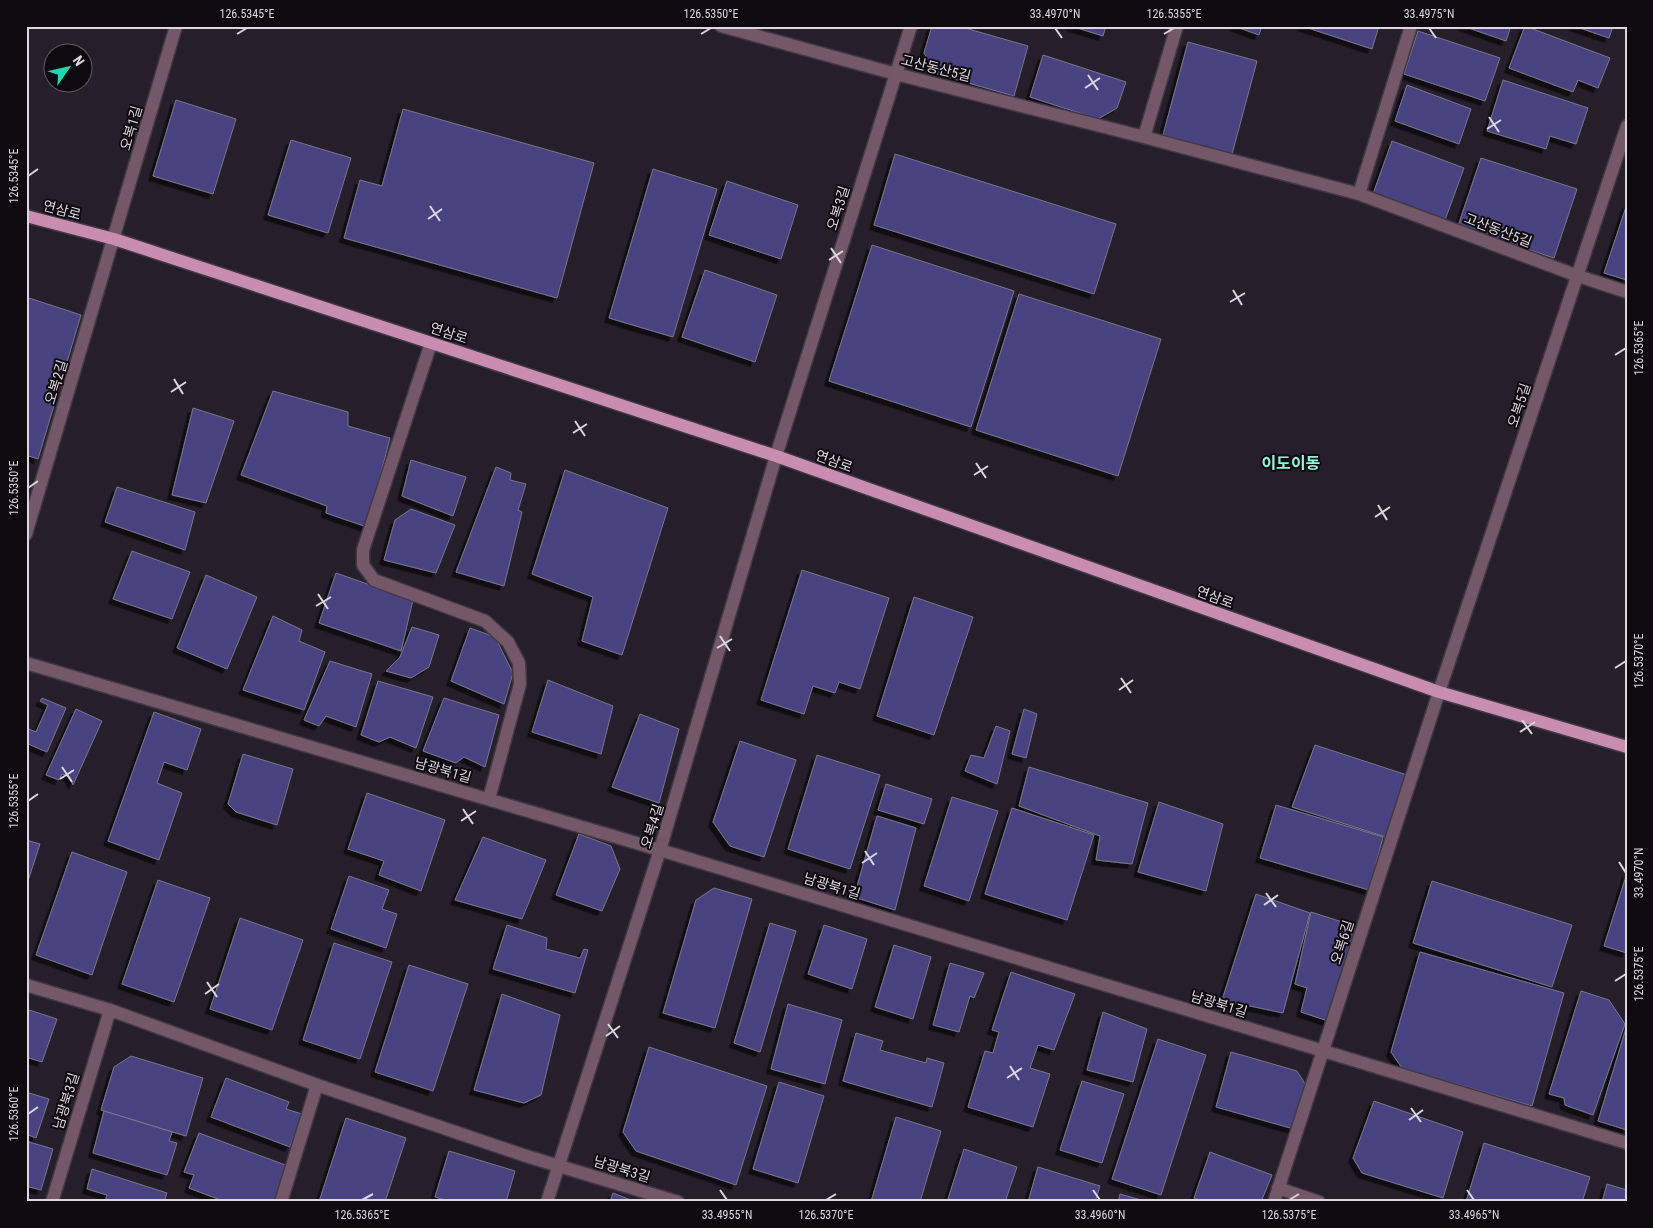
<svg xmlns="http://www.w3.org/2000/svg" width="1653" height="1228" font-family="'Roboto Condensed','Noto Sans KR',sans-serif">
  <defs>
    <filter id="shadow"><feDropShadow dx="-4.5" dy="4.5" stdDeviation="0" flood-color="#0009"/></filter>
  </defs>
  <rect width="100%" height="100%" fill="#271e2c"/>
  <g fill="#484280" stroke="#78778a" filter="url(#shadow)">
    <polygon points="932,26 958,26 1028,46 1014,96 937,74 924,53"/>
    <polygon points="1071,26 1106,26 1103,36"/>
    <polygon points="1234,26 1262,26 1259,35"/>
    <polygon points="1302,26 1379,26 1372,49"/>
    <polygon points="1463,26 1511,26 1506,41"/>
    <polygon points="1525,26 1610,58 1598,88 1578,80 1573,92 1509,68"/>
    <polygon points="1574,26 1613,26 1609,38"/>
    <polygon points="1418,31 1500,58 1485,101 1404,74"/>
    <polygon points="1188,42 1257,61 1232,154 1163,135"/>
    <polygon points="1043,55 1126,82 1117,108 1098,119 1030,97"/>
    <polygon points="1503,80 1588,108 1576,144 1550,136 1546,149 1487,131"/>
    <polygon points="1407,85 1471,109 1459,144 1395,121"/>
    <polygon points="176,100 236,119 213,194 153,176"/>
    <polygon points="403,109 594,163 557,298 344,238 360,180 382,186"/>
    <polygon points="291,140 351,158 328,233 268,215"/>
    <polygon points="1392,141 1464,168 1445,220 1373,194"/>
    <polygon points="895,154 1116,224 1094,294 874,225"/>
    <polygon points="1481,158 1577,189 1554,258 1458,226"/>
    <polygon points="653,169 717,189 673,337 609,318"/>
    <polygon points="727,181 798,205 781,259 709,235"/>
    <polygon points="1627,204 1627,280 1604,273"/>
    <polygon points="872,245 1014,291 971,427 829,381"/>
    <polygon points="705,270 777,295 755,362 682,337"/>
    <polygon points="1019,294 1161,339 1118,476 976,430"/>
    <polygon points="26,297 81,315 38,459 26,455"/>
    <polygon points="273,391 348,412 348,426 390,438 367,527 326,513 327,506 241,475"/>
    <polygon points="193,408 234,421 206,503 172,495"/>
    <polygon points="411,460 466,477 453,516 402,496"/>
    <polygon points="496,467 511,473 510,480 526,484 518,510 522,512 504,586 456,572"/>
    <polygon points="565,470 668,508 622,655 582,641 593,597 532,574"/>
    <polygon points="117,487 195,512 185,550 105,522"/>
    <polygon points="411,509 455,525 436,573 384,560 395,520"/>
    <polygon points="132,551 190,572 172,619 113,599"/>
    <polygon points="802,570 889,598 860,689 839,682 835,693 813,686 804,714 761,700"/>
    <polygon points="336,573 413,600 401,651 319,623"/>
    <polygon points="206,575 257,597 227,669 177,648"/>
    <polygon points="914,597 973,617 934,735 877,716"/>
    <polygon points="273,616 302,630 299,641 325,652 304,710 243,690"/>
    <polygon points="412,627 439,635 429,667 411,678 386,671 400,657"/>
    <polygon points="470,628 495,637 513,673 504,704 451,681"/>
    <polygon points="330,661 372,674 356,727 326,716 319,726 304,720"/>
    <polygon points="548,680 613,706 601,754 532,732"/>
    <polygon points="378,681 433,697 416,748 390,737 379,742 361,735"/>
    <polygon points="42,698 66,708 47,752 26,743 26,728 36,732 48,705 40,701"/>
    <polygon points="444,698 499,715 485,767 464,757 456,763 423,751"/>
    <polygon points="76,709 102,721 73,785 70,777 62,774 59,780 46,775"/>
    <polygon points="1024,709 1037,714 1026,758 1012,754"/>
    <polygon points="154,712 201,729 187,770 164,762 157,783 182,793 159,860 108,841"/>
    <polygon points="640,714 679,729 659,803 612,787"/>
    <polygon points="996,726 1010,731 997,784 965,771 971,755 984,758"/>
    <polygon points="740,741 796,760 764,857 730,846 713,822"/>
    <polygon points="1315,745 1407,775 1386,837 1292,807"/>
    <polygon points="243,754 293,769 277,825 236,812 228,804"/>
    <polygon points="817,755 880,775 850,869 788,849"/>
    <polygon points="1029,767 1148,803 1132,864 1096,860 1100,836 1019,806"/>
    <polygon points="886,784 932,799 924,824 878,810"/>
    <polygon points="367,793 445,820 421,891 379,875 384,861 348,849"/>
    <polygon points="952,797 998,811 969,901 924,886"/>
    <polygon points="1159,802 1223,824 1206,891 1138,872"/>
    <polygon points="1276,805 1383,837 1369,890 1260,858"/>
    <polygon points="1012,808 1094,835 1067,920 985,894"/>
    <polygon points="877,816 916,828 895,910 854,897"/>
    <polygon points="579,834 611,846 620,869 602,911 556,895"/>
    <polygon points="483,837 546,860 522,919 455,900"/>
    <polygon points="26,840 40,844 26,887"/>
    <polygon points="72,852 127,872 92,975 36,955"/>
    <polygon points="1627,873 1627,953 1604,946"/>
    <polygon points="349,876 389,890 382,909 397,914 386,948 331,929"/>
    <polygon points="158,880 210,898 174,1002 122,984"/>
    <polygon points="1432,881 1572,925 1552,987 1413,943"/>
    <polygon points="714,888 752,899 715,1028 663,1013 696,900"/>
    <polygon points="1256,894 1310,913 1283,1013 1222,1000"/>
    <polygon points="1311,912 1358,927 1328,1021 1301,1012 1307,988 1295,984"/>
    <polygon points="240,918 303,940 272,1030 210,1009"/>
    <polygon points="770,923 796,931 760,1052 734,1043"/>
    <polygon points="507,925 547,938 546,949 580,958 584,949 588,950 575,993 493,969"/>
    <polygon points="824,925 867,939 852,989 808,974"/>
    <polygon points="334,943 392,962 360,1059 303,1040"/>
    <polygon points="894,945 931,957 913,1019 875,1007"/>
    <polygon points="1420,952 1564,993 1532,1106 1402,1068 1391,1052"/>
    <polygon points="950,963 984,973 974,998 970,996 959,1032 933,1025"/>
    <polygon points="409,965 468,984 433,1091 375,1072"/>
    <polygon points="1011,972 1075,994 1054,1050 1038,1045 1030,1068 1050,1074 1033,1127 968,1107 985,1051 993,1053 999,1032 992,1030"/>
    <polygon points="1581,991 1609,1000 1625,1024 1593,1115 1565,1105 1564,1098 1549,1094"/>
    <polygon points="502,994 560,1015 541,1095 524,1103 474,1090"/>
    <polygon points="788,1004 842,1020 825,1084 771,1069"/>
    <polygon points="26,1009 57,1019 42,1062 26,1057"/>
    <polygon points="1103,1012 1147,1029 1133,1082 1087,1070"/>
    <polygon points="1627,1025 1627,1130 1598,1121"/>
    <polygon points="856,1033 883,1041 880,1050 926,1063 927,1058 944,1063 932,1107 843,1081"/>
    <polygon points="1158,1039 1206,1055 1161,1195 1112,1179"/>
    <polygon points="649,1047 767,1086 736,1185 636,1151 623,1132"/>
    <polygon points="1231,1052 1297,1071 1307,1087 1294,1129 1216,1107"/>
    <polygon points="131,1056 203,1078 186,1136 101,1110 114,1067"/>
    <polygon points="226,1078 289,1102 286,1109 302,1114 290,1147 211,1117"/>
    <polygon points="1082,1081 1124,1094 1102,1163 1060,1150"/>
    <polygon points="779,1082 824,1096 798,1183 753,1169"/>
    <polygon points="26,1092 49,1099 36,1138 26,1134"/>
    <polygon points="1374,1101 1463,1132 1443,1198 1362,1173 1353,1158"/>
    <polygon points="104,1111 172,1132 169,1141 177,1143 167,1175 93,1153"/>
    <polygon points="896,1117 941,1131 920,1202 871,1202"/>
    <polygon points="346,1118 406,1138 385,1202 319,1202"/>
    <polygon points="199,1133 288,1166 275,1202 226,1202 189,1188 194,1175 184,1172"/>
    <polygon points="26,1141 53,1149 41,1190 26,1186"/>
    <polygon points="1484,1143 1590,1177 1582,1202 1466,1202"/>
    <polygon points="964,1149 1017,1167 1005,1202 947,1202"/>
    <polygon points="449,1151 515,1171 506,1202 452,1202 435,1197"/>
    <polygon points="1210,1152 1272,1175 1261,1202 1203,1202 1194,1198"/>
    <polygon points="1038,1167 1100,1186 1095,1202 1028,1202"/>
    <polygon points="92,1169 167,1193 164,1202 105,1202 107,1195 87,1189"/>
    <polygon points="1607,1184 1627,1190 1627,1202 1602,1202"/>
    <polygon points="613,1193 636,1202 610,1202"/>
    <polygon points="1120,1194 1148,1202 1118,1202"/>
  </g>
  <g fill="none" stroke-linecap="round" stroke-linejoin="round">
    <defs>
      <g id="minor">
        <polyline points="721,26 896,74 1144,137 1359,194 1578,276 1627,292"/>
        <polyline points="1144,137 1177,26"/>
        <polyline points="1359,194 1411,26"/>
        <polyline points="431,343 363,550 363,565 374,580 485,621 508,642 519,663 520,684 489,799"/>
        <polyline points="26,534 176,26"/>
        <polyline points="26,663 660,850 1627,1143"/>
        <polyline points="26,985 110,1010 317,1085 526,1156 678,1202"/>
        <polyline points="1278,1188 1319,1202"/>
        <polyline points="52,1202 110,1010"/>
        <polyline points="281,1202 317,1085"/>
        <polyline points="547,1202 660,850 776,456 911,26"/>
        <polyline points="1274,1202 1439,692 1627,126"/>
      </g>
      <polyline id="major" points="26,216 114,239 776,456 1439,692 1627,747"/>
    </defs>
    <use href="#minor" stroke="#403845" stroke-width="15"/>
    <use href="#major" stroke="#403845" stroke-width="15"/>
    <use href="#minor" stroke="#745869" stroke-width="12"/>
    <use href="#major" stroke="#c88db1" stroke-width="12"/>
  </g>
  <path fill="none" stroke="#dcd6df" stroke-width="2" d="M1055,28L1062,38M1429,28L1436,38M237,34L247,28M701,34L711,28M1164,34L1174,28M1088,75L1098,90M1085,88L1100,78M1489,117L1499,132M1487,129L1501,120M28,176L38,169M430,206L440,221M428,219L442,209M831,248L841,263M829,260L843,251M1233,290L1242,305M1230,302L1245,293M1615,355L1626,348M174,379L183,394M171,392L186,382M575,421L585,436M573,433L587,424M976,463L986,478M974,475L988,466M28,488L38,481M1378,505L1387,520M1375,517L1390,507M318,594L328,609M316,606L331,597M720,636L730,651M717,648L732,639M1615,668L1626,661M1121,678L1131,693M1119,690L1133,680M1522,720L1532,734M1520,732L1535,722M62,767L72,782M60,779L74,770M28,801L38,794M463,809L473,824M461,821L476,811M865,851L874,865M1619,862L1626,873M862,863L877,853M1266,893L1276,907M1264,905L1278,895M1615,981L1626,974M207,982L217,997M205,994L219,984M608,1024L618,1038M606,1036L620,1026M1010,1066L1019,1080M1007,1078L1022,1068M1411,1108L1421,1122M28,1114L38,1107M1409,1120L1423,1110M720,1190L727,1200M1093,1190L1100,1200M1467,1190L1474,1200M362,1200L373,1194M826,1200L836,1194M1289,1200L1299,1194"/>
  <g text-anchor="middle" stroke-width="4" stroke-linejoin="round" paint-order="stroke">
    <g font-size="14" fill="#dcd6df" stroke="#0e0a10">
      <text transform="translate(936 68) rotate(14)" y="5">고산동산5길</text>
      <text transform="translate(131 128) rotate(-74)" y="5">오복1길</text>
      <text transform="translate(838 208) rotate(-73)" y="5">오복3길</text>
      <text transform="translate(62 210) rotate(15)" y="5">연삼로</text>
      <text transform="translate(1498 230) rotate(21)" y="5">고산동산5길</text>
      <text transform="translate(449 333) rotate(18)" y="5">연삼로</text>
      <text transform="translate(56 382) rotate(-73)" y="5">오복2길</text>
      <text transform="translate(1519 405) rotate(-72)" y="5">오복5길</text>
      <text transform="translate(834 461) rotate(20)" y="5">연삼로</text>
      <text transform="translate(1215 597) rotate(20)" y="5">연삼로</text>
      <text transform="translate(443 770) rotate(16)" y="5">남광북1길</text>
      <text transform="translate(652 826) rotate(-73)" y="5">오복4길</text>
      <text transform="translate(832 886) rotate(17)" y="5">남광북1길</text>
      <text transform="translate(1342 942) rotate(-72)" y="5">오복6길</text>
      <text transform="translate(1219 1004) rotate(17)" y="5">남광북1길</text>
      <text transform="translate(66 1101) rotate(-73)" y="5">남광북3길</text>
      <text transform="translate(622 1169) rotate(17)" y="5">남광북3길</text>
    </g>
    <g font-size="16" font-weight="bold" fill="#92f3d7" stroke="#0e0a10">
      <text x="1291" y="469">이도이동</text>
    </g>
  </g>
  <rect width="1653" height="1228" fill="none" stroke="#0e0a10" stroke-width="55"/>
  <g transform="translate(68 68) rotate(56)"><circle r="24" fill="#0e0a10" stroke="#605c63"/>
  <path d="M0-4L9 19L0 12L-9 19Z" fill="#20d5b0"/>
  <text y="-8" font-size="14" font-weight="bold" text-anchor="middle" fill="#dcd6df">N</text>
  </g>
  <rect x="28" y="28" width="1598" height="1172" fill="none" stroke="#dcd6df" stroke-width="2"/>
  <g font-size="12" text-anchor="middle" fill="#dcd6df">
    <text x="247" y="18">126.5345°E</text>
    <text x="711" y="18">126.5350°E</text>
    <text x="1055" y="18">33.4970°N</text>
    <text x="1174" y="18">126.5355°E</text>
    <text x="1429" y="18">33.4975°N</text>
    <text transform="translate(14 176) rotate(-90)" y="4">126.5345°E</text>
    <text transform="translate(1639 348) rotate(-90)" y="4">126.5365°E</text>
    <text transform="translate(14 488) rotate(-90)" y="4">126.5350°E</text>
    <text transform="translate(1639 661) rotate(-90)" y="4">126.5370°E</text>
    <text transform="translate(14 801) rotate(-90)" y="4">126.5355°E</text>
    <text transform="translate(1639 873) rotate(-90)" y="4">33.4970°N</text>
    <text transform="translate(1639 974) rotate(-90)" y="4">126.5375°E</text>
    <text transform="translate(14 1114) rotate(-90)" y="4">126.5360°E</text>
    <text x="362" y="1219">126.5365°E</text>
    <text x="727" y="1219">33.4955°N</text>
    <text x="826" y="1219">126.5370°E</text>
    <text x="1100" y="1219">33.4960°N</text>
    <text x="1289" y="1219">126.5375°E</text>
    <text x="1474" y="1219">33.4965°N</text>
  </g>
</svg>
